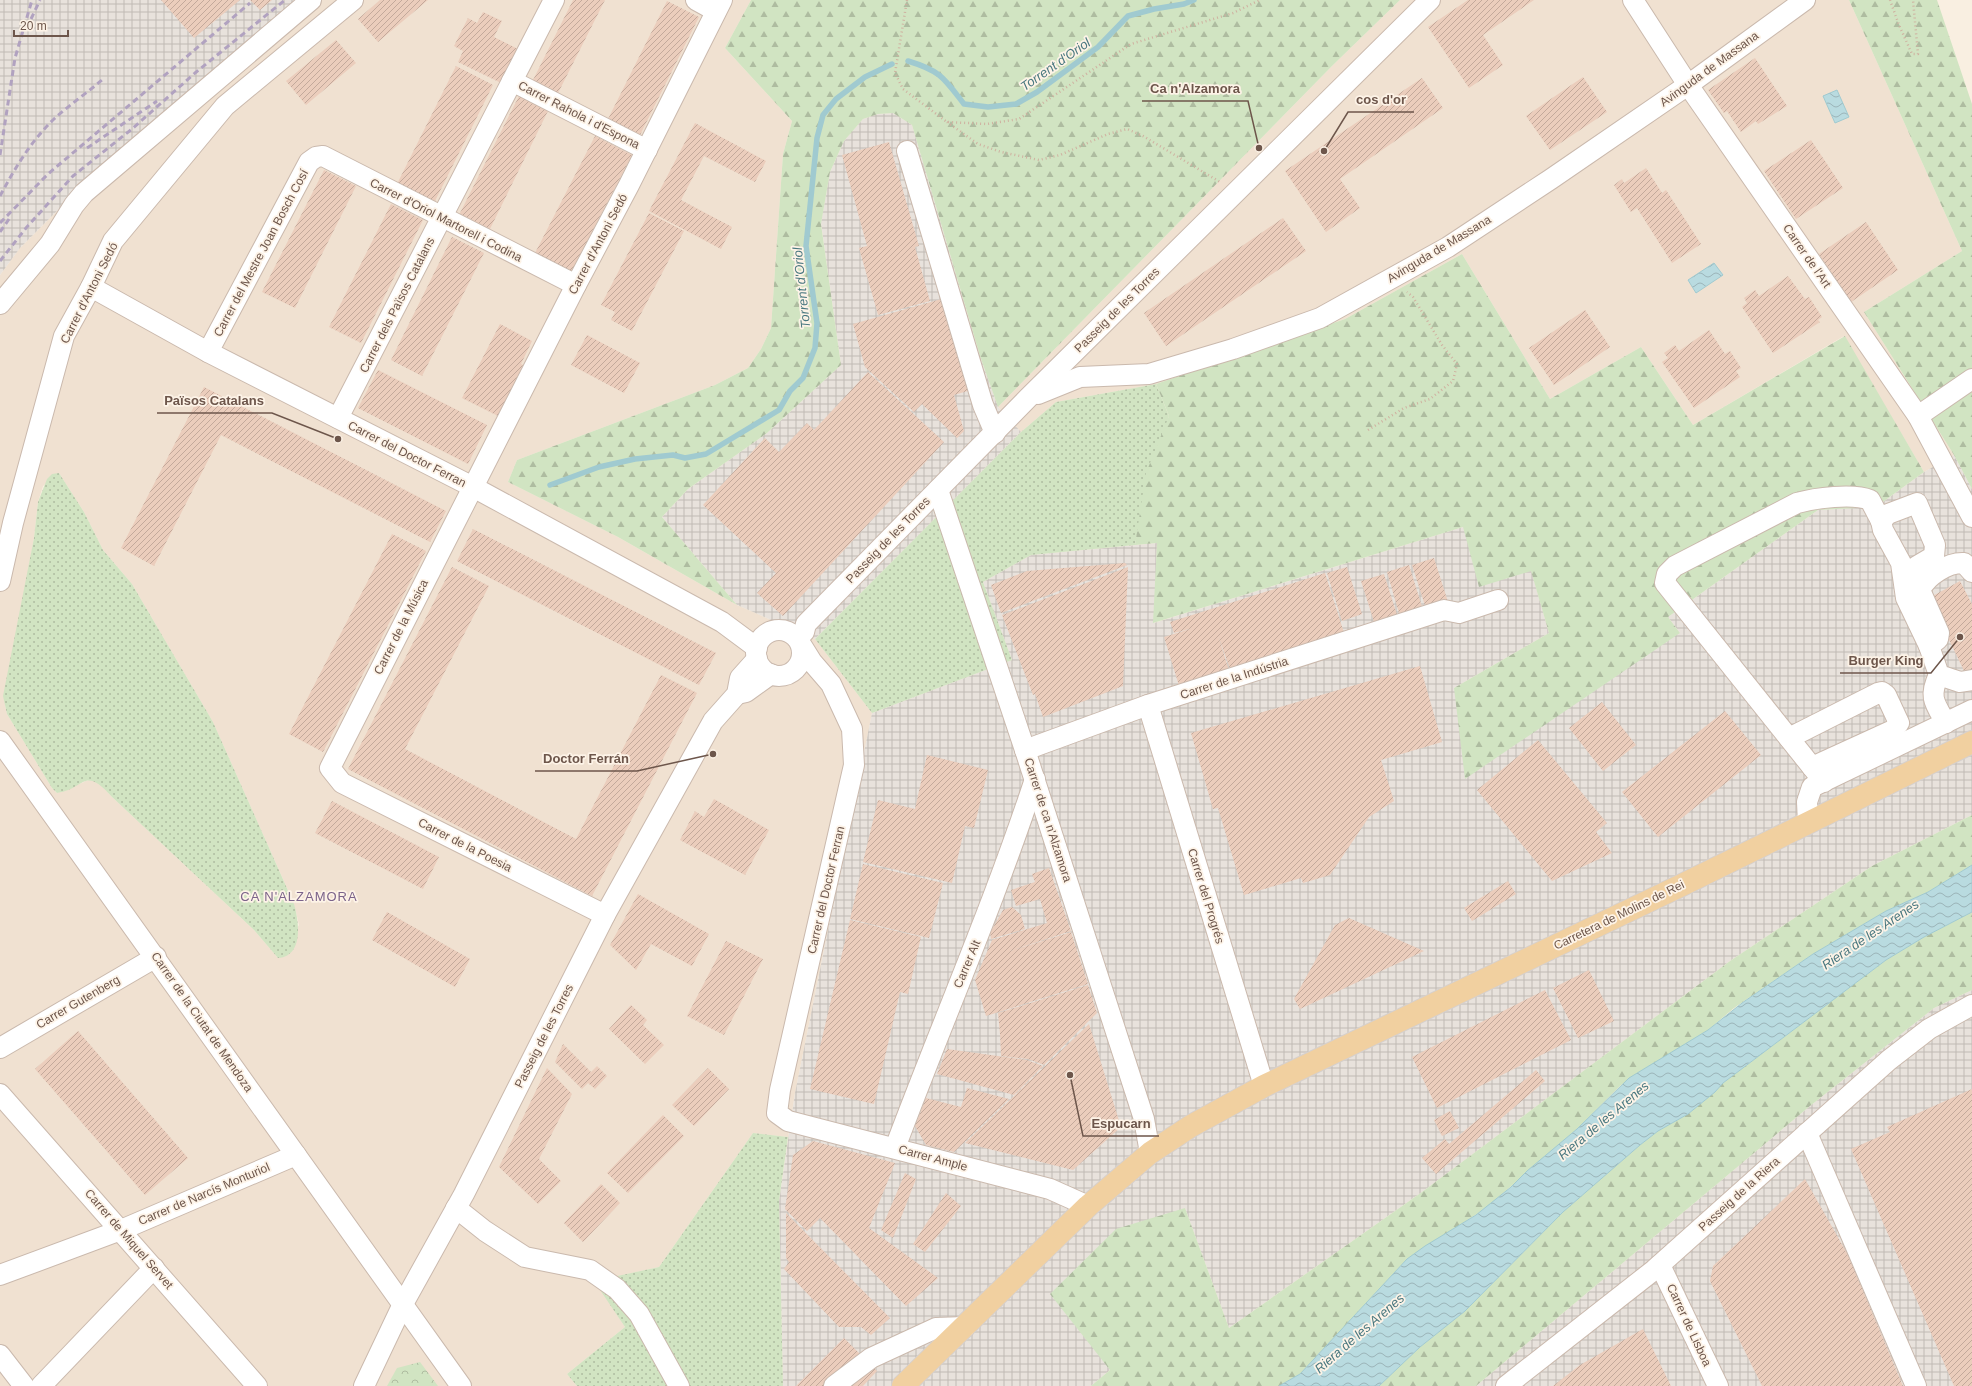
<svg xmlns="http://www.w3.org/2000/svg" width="1972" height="1386" font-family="Helvetica,sans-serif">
  <defs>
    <pattern id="industrial-grid" width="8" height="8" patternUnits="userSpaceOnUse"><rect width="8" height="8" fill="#e8e2dc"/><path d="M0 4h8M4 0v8" fill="none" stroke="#c0bab4"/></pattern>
    <pattern id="grass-dots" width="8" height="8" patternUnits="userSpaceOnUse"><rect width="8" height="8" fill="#d1e4c2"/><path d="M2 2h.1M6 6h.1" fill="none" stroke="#aebca0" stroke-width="1.8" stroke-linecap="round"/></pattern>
    <pattern id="forest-firs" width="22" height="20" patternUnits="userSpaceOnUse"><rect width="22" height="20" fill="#d1e4c2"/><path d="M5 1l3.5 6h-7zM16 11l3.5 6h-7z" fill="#aebca0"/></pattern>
    <pattern id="park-crowns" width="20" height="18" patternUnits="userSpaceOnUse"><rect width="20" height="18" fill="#d1e4c2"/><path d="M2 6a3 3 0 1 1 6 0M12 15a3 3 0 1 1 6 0" fill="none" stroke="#aebca0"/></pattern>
    <pattern id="water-waves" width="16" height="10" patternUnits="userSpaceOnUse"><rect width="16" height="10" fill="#b9dbe0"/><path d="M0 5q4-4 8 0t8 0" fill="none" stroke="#9bb4b8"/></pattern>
    <pattern id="building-hatch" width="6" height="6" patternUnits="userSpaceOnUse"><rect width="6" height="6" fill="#ebcdbc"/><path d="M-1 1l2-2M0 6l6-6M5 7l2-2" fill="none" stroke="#c3a99b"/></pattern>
  </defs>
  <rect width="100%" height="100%" fill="#f9efe1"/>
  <g fill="#f0e1d1" fill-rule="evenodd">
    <path d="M306,0H751L725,48L792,121L783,154L771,328L761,349L748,368L715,385L517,460L508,482L618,537L737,605L815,639L872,713L795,1093L788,1137L753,1133L659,1267L595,1281L625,1327L567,1374L577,1386H0V275L20,248L111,157ZM59,473L84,512L103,550L132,584L213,722L291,897L296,912L299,925L278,958L254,930L112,797L101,785L95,781L89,780L57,793L52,788L7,714L5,705L34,538L38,502L43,486Z"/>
    <polygon points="1400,0 1849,0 1962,251 1864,312 1954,455 1924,472 1844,336 1693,425 1641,347 1550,399 1462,254 1345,319 1156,384 1056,402 1021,432 998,407 1332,66"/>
  </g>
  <g fill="url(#industrial-grid)">
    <polygon points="0,0 306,0 111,157 20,248 0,275"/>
    <polygon points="893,113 912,125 980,356 998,407 1021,432 815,639 737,605 662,517 688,489 767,433 841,365 821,223 830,172 844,141 863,119 878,114"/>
    <polygon points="1954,455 1972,489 1972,815 1872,866 1730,961 1422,1192 1229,1328 1185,1208 1110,1370 1091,1386 783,1386 779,1201 795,1093 872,713 1012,660 983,582 1031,555 1157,543 1154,623 1463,527 1531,570 1549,633 1454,688 1680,633 1668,617 1818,510 1876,507 1924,472"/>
    <polygon points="1972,990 1972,1386 1476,1386 1810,1106 1934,1008"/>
  </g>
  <g fill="url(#grass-dots)">
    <polygon points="1156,384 1169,416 1141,513 1135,545 1031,555 983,582 1012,660 872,713 815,639 1021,432 1056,402"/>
    <path d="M59,473L84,512L103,550L132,584L213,722L294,904C299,921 304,956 278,958L254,930L112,797C83,765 86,789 57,793L52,788L7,714L3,696L34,538L38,502L47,479L52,474Z"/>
    <polygon points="753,1133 788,1137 779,1201 783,1386 577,1386 567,1374 625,1327 594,1281 659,1267"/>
  </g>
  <g fill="url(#forest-firs)">
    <polygon points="751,0 1400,0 1332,66 998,407 980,356 912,125 893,113 878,114 863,119 844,141 830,172 821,224 841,365 767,433 688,489 662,517 737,605 618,537 508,482 517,460 715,385 748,368 761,349 771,328 783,154 792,121 725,48"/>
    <polygon points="1849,0 1937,0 1972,104 1972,489 1954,455 1864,312 1962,251"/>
    <polygon points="1462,254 1550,399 1641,347 1693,425 1845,336 1924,472 1876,507 1818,510 1668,617 1680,633 1465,779 1454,688 1549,633 1531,571 1479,587 1463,527 1153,623 1157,543 1135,545 1146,473 1169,416 1156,384 1345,319"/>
    <polygon points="1972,815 1972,865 1928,892 1886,911 1813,954 1734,1008 1708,1030 1621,1085 1577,1129 1486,1208 1407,1259 1300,1374 1279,1386 1091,1386 1110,1370 1050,1294 1116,1229 1185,1208 1229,1328 1422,1192 1730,961 1872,866"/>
    <polygon points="1972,912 1972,990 1934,1008 1810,1106 1476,1386 1379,1386 1420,1347 1465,1311 1563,1212 1640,1145 1658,1131 1688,1114 1715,1092 1723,1083 1886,960 1924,937"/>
  </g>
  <polygon fill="url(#park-crowns)" points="420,1362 438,1386 387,1386 397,1368"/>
  <g fill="url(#water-waves)" stroke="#a0cad0">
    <polygon points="1837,90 1849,117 1835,123 1823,96"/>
    <polygon points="1714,263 1723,275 1696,293 1688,280"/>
    <polygon points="1972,865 1972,912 1924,937 1886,960 1723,1083 1715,1092 1688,1114 1658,1131 1640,1145 1563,1212 1465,1311 1420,1347 1379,1386 1279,1386 1300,1374 1407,1259 1425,1246 1476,1215 1511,1187 1527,1171 1577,1129 1629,1078 1708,1030 1742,1003 1813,954 1886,911 1928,892"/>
  </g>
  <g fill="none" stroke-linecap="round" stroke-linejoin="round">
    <g stroke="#a0cad0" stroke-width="5.5">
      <path d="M908,61C941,71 944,78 964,104L988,107L1016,104L1037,92L1098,47L1128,16L1154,9L1184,4L1194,0"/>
      <polyline points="550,485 599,467 635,459 673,455 685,458 706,454 779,410 790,391 803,378 815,348 817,323 806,246 817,138 823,115 836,99 865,77 892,64"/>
    </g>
  </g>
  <g fill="url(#building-hatch)">
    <polygon points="161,0 240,0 194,38"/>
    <polygon points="250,0 272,0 260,10"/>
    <polygon points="380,0 428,0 378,42 358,19"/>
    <polygon points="573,0 605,0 556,97 531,84"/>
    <polygon points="1468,0 1534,0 1483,35 1503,65 1469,88 1428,27"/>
    <polygon points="667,1 699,17 640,135 608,119"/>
    <polygon points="483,12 502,21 494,37 518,49 501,83 458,62 463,51 454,46 468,18 477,23"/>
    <polygon points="336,40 356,63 306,105 286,81"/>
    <polygon points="1755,58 1787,106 1758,124 1756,121 1741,132 1727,111 1724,113 1708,90"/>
    <polygon points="456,66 493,85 433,205 396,186"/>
    <polygon points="1583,77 1607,112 1550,150 1526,116"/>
    <polygon points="1422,78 1443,108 1340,179 1360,208 1326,232 1285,171"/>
    <polygon points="519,96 548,111 487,235 457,219"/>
    <polygon points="695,123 766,161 755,182 704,156 681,200 732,227 721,249 649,211"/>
    <polygon points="595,136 632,155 569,276 533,257"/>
    <polygon points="1811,140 1843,188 1796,219 1764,171"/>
    <polygon points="889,142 919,246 915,247 930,301 878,315 859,248 867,246 842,155"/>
    <polygon points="1646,168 1662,193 1666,190 1701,244 1672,263 1637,208 1631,212 1614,185 1622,179 1624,183"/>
    <polygon points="324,170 356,186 295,308 262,292"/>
    <polygon points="391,204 423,220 361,343 329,327"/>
    <polygon points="649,213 684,231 632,331 611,320 615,312 601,305"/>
    <polygon points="1283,218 1306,251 1166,346 1144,313"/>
    <polygon points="1866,222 1898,270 1851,302 1819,254"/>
    <polygon points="452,237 484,253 422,376 391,360"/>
    <polygon points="1788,276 1805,299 1809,297 1822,317 1818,320 1820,322 1773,353 1742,307 1747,303 1744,298 1755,290 1759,296"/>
    <polygon points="945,298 971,390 954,395 964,431 957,438 922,404 914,412 865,367 853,324"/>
    <polygon points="1585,310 1610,347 1554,385 1529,348"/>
    <polygon points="500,324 532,341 521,364 523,365 498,416 462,398"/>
    <polygon points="1709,330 1725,354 1730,351 1741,368 1736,371 1740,377 1694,408 1662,362 1668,358 1664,353 1675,345 1679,351"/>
    <polygon points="587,335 640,363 624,393 571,365"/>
    <polygon points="378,370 487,425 468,464 358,408"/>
    <polygon points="868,372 944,442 783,616 757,593 776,573 703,505 765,438 779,452 807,423 814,430"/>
    <polygon points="204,387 446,511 430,542 221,435 154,566 121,548"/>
    <polygon points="473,529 716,653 699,685 457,561"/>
    <polygon points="392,534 426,551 323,752 289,734"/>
    <polygon points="1434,558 1449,605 1427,612 1412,565"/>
    <polygon points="1125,563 1127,565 1001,613 991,585 1027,571"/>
    <polygon points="1409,565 1424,613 1401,620 1387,572"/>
    <polygon points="452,567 489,586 405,749 576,839 661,675 697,693 592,896 348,769"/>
    <polygon points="1128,567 1123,686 1043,717 1035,694 1033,695 1002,615"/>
    <polygon points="1347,567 1362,614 1342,621 1327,573"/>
    <polygon points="1325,573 1345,636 1231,672 1218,635 1230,674 1180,689 1164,637 1193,628 1174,633 1170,622"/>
    <polygon points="1384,574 1399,621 1376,628 1361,581"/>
    <polygon points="1960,581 1972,604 1972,670 1965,673 1929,598"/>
    <polygon points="1420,666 1442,742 1381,760 1394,801 1369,817 1330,875 1303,883 1301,878 1244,895 1218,808 1213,809 1191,733"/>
    <polygon points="1602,702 1636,745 1603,771 1569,728"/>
    <polygon points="1725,711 1761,755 1658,837 1622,792"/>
    <polygon points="1538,740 1607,823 1596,832 1612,853 1552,881 1477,790"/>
    <polygon points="927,755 988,770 974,828 965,826 952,883 863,862 878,800 915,809"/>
    <polygon points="714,799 769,830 745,875 680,840 695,811 704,817"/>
    <polygon points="332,801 439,857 423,889 315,833"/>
    <polygon points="863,864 943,883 929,938 850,919"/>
    <polygon points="1049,868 1071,931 1010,951 1071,932 1088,984 986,1016 975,980 992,940 1047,923 1040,899 1016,906 1011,890 1035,882 1032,874"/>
    <polygon points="1508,881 1516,894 1472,921 1464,908"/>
    <polygon points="638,894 709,934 692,966 651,944 636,970 610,945"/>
    <polygon points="1012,907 1021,915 1025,929 991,939 990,933 1003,910"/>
    <polygon points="387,912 470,959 455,987 372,940"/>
    <polygon points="1349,918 1424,951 1300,1009 1294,999 1335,925"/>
    <polygon points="850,920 921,937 908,994 900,992 874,1104 810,1089"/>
    <polygon points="726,941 763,959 724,1035 687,1016"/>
    <polygon points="1589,970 1614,1021 1578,1038 1553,988"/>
    <polygon points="1088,985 1097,1013 1044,1065 1028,1059 1028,1047 1028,1059 1001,1056 1000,1034 1013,1033 1000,1034 998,1013"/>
    <polygon points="1545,990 1571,1040 1437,1108 1412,1057"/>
    <polygon points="631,1005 647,1020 643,1025 664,1045 645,1064 609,1029"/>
    <polygon points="1089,1024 1121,1127 1073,1170 965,1143"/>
    <polygon points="78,1031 188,1158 145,1195 35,1069"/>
    <polygon points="563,1044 591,1072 597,1066 607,1076 595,1089 588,1083 582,1089 555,1062"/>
    <polygon points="947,1049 1027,1060 1043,1066 1014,1095 937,1074"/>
    <polygon points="547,1068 572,1094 539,1159 561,1181 538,1204 499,1167"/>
    <polygon points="708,1068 729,1089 694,1126 672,1105"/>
    <polygon points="1536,1070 1545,1081 1436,1174 1422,1158 1445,1139 1449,1144"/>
    <polygon points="967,1088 1009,1099 954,1152 926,1145 915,1126 926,1098 961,1107"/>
    <polygon points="1972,1089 1972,1386 1954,1386 1851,1149 1890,1132 1887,1127"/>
    <polygon points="1450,1111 1459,1128 1442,1136 1434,1120"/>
    <polygon points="663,1115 684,1136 628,1193 607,1173"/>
    <polygon points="813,1141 895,1163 869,1228 938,1278 906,1306 820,1218 807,1231 785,1209 793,1155"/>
    <polygon points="905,1173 916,1179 893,1238 881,1230"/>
    <polygon points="1805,1179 1848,1255 1903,1386 1762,1386 1710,1281 1713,1266"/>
    <polygon points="601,1184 620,1203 583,1242 564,1223"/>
    <polygon points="946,1193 961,1206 925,1252 913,1244"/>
    <polygon points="786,1213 890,1318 871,1335 861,1327 839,1327 784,1269 789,1262 786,1258"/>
    <polygon points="1643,1329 1671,1386 1553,1386 1580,1365"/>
    <polygon points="844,1338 877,1371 863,1386 796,1386"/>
  </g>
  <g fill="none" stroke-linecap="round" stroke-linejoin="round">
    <defs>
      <g id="minor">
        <polyline points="696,0 716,11"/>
        <polyline points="1633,0 1688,85 1918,416 1972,517"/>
        <polyline points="512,81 647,150"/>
        <polyline points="907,151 983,405 995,433"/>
        <polyline points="91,287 208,352 473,487 722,622 757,648"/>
        <polyline points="0,304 50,244 74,205 84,193 311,0"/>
        <polyline points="208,352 309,162 316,157 323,156 576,285"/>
        <polyline points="1038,394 1080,377 1149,374 1233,349 1320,318 1448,247 1551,179 1688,85 1805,0"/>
        <polyline points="1918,416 1972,379"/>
        <polyline points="338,418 554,0"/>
        <polyline points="938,490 1025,750 1144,1119 1150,1153"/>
        <polyline points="0,581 13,523 64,336 91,287 113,241 225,106 353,0"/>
        <polyline points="1905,584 1917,566 1934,556 1935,545 1917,503 1888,514 1881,521 1883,530 1901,563 1906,598 1929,646 1939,675 1960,682 1972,680"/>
        <circle cx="779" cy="653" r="23"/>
        <polyline points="797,638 804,632 806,624 1028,398 1430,0"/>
        <polyline points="802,646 812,662 831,684 852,729 854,765 780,1090 777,1113 788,1121 1050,1189 1088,1206"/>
        <path d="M1929,646L1938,639L1939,633L1920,590C1927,576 1948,562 1964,563L1972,572"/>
        <path d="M1939,675C1928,697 1935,704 1946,723"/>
        <polyline points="737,694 746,692 771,674"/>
        <polyline points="1148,705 1264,1086"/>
        <polyline points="1789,738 1878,693 1882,692 1886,695 1899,723 1893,730 1812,767"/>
        <polyline points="0,741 461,1386"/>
        <polyline points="1025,750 1148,705 1444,610 1459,613 1498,600"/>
        <path d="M1824,782L1665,583L1667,574L1675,566L1797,503C1815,498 1853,493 1870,500L1881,521"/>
        <polyline points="1808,823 1807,802 1812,787 1972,710"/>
        <polyline points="605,915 342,783 330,768 576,285 629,185 722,0"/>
        <polyline points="0,1048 156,957"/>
        <polyline points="0,1094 257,1386"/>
        <polyline points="1807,1133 1916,1386"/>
        <path d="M895,1148C941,1025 994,904 1035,779"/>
        <polyline points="456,1208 485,1231 525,1257 590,1270 617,1289 639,1314 679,1386"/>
        <polyline points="1660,1265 1718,1386"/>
        <polyline points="0,1275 121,1230 296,1155"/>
        <polyline points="0,1355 24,1386"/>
        <polyline points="41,1386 154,1268"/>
        <polyline points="364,1386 403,1304 464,1194 605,915 713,721 737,694 740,678 757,659"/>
        <polyline points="834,1386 871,1358 936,1328 965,1327"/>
        <polyline points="1506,1386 1654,1270 1889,1060 1929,1029 1972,1005"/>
      </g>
      <polyline id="major" points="903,1386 1088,1206 1150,1153 1191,1126 1264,1086 1682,885 1972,742"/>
    </defs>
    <use href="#minor" stroke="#cab9ad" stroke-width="22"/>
    <use href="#major" stroke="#d6d0cd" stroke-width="24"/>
    <g stroke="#cfb1a0" stroke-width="2.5" stroke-dasharray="1 3" stroke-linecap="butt">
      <polyline points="907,0 895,73 903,89 947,122 987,124 1019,119 1131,44 1233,13 1260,0"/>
      <polyline points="1890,0 1899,25 1912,54 1918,54 1913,0"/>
      <polyline points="947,122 978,144 1001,152 1039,160 1060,155 1108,134 1127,129 1143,136 1220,182"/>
      <polyline points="1368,430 1404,408 1430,399 1453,381 1457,364 1442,345 1413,297 1407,292"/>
    </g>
    <use href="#minor" stroke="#fff" stroke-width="20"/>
    <use href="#major" stroke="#f1d0a0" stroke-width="22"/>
    <g stroke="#b1a2c0" stroke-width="3" stroke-dasharray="6 4" stroke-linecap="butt">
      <polyline points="31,19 40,0"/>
      <polyline points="87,148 157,101"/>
      <polyline points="0,155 15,58 32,0"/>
      <path d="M0,196C15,168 31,141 54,119C69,105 87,93 102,80"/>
      <polyline points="0,223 48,174 250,3"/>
      <polyline points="0,232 9,219"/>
      <polyline points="0,261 26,228 73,176 132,129 195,73 285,0"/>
    </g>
  </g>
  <g text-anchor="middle" stroke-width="3.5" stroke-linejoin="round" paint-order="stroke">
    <g font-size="12" fill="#6d564b" stroke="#fdf3e7">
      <text transform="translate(1709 69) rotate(-36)" y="4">Avinguda de Massana</text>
      <text transform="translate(579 115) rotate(27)" y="4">Carrer Rahola i d'Espona</text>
      <text transform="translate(446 220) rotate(27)" y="4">Carrer d'Oriol Martorell i Codina</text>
      <text transform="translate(598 244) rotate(-62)" y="4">Carrer d'Antoni Sedó</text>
      <text transform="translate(1439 249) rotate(-31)" y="4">Avinguda de Massana</text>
      <text transform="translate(261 253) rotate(-62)" y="4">Carrer del Mestre Joan Bosch Cosí</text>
      <text transform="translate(1807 256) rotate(55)" y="4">Carrer de l'Art</text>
      <text transform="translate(89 293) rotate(-63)" y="4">Carrer d'Antoni Sedó</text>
      <text transform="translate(397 305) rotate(-63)" y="4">Carrer dels Països Catalans</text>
      <text transform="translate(1117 310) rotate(-45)" y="4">Passeig de les Torres</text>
      <text transform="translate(407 454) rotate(27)" y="4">Carrer del Doctor Ferran</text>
      <text transform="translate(888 540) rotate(-46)" y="4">Passeig de les Torres</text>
      <text transform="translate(401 627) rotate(-63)" y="4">Carrer de la Música</text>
      <text transform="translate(1234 678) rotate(-18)" y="4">Carrer de la Indústria</text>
      <text transform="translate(1048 820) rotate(72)" y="4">Carrer de ca n'Alzamora</text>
      <text transform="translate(465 845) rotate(27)" y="4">Carrer de la Poesia</text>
      <text transform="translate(826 890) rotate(-77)" y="4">Carrer del Doctor Ferran</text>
      <text transform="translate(1206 896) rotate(73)" y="4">Carrer del Progrés</text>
      <text transform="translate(1619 915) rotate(-26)" y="4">Carretera de Molins de Rei</text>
      <text transform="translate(967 964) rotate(-67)" y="4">Carrer Alt</text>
      <text transform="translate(78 1002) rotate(-30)" y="4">Carrer Gutenberg</text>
      <text transform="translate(202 1022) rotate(55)" y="4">Carrer de la Ciutat de Mendoza</text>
      <text transform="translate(544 1036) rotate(-63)" y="4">Passeig de les Torres</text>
      <text transform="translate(933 1158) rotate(15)" y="4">Carrer Ample</text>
      <text transform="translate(204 1194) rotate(-23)" y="4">Carrer de Narcís Monturiol</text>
      <text transform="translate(1739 1194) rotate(-42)" y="4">Passeig de la Riera</text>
      <text transform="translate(129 1239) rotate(49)" y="4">Carrer de Miquel Servet</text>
      <text transform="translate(1689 1325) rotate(65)" y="4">Carrer de Lisboa</text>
    </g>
    <g font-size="13" font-style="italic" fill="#48777f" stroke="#fdf3e7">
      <text transform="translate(1055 64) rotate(-35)" y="5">Torrent d'Oriol</text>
      <text transform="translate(801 288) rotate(-96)" y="5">Torrent d'Oriol</text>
      <text transform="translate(1870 934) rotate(-34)" y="5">Riera de les Arenes</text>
      <text transform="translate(1603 1120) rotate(-40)" y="5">Riera de les Arenes</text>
      <text transform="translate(1359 1333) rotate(-41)" y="5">Riera de les Arenes</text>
    </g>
    <g font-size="13" letter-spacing="1" fill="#7b638a" stroke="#fdf3e7">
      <text x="299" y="901">CA N'ALZAMORA</text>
    </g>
  </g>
  <path fill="none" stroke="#6d564b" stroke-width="1.5" d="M1259 148L1248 101H1142M1324 151L1348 112H1414M338 439L272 413H157M1960 637L1931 673H1840M713 754L637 771H535M1070 1075L1083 1136H1159"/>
  <g fill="#6d564b" stroke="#fdf3e7" stroke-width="1.5">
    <circle cx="1259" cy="148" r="4"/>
    <circle cx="1324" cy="151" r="4"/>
    <circle cx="338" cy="439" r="4"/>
    <circle cx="1960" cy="637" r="4"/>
    <circle cx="713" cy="754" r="4"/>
    <circle cx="1070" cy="1075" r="4"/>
  </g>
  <g font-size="13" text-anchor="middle" font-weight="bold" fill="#6d564b" stroke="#fdf3e7" stroke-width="3.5" stroke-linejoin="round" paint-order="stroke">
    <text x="1195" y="93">Ca n'Alzamora</text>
    <text x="1381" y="104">cos d'or</text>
    <text x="214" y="405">Països Catalans</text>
    <text x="1886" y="665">Burger King</text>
    <text x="586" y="763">Doctor Ferrán</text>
    <text x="1121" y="1128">Espucarn</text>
  </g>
  <path d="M14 30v6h54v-6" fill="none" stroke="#6d564b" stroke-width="2"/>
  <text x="20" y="30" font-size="12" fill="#6d564b" stroke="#fdf3e7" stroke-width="3" paint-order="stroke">20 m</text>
</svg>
